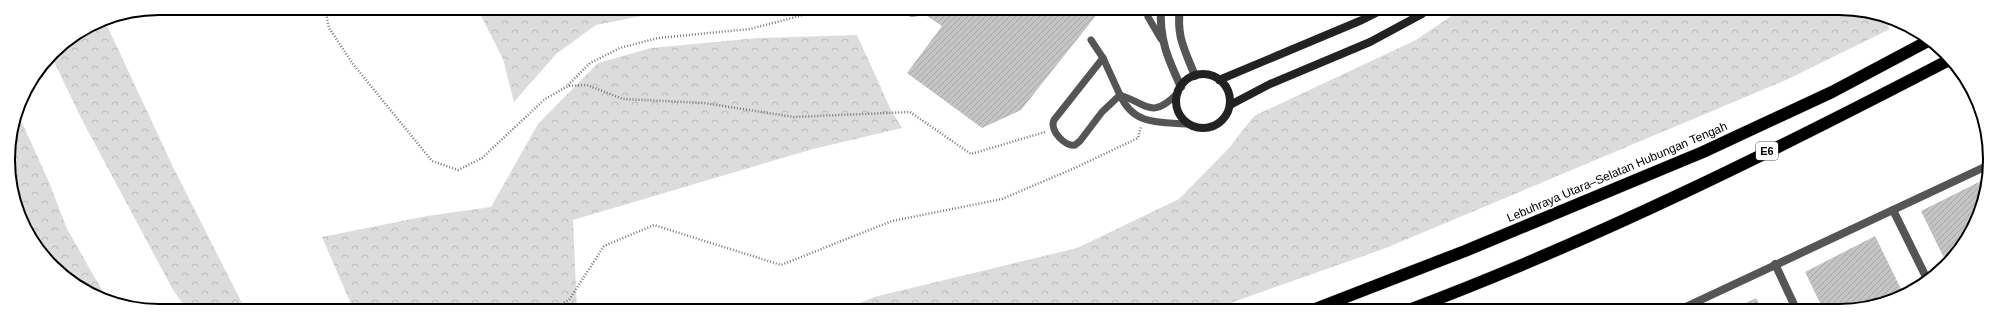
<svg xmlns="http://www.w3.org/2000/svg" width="1998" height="319" font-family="Helvetica,sans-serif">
  <defs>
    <pattern id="forest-crowns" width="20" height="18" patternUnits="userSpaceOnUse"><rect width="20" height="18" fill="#dcdcdc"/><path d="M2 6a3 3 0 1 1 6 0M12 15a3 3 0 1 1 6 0" fill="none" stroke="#bbb"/></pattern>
    <pattern id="building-hatch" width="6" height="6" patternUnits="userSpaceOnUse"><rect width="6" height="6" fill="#c4c4c4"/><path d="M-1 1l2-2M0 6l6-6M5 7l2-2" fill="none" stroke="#a7a7a7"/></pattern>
  </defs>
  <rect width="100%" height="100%" fill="#fff"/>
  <g fill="url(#forest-crowns)">
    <polygon points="477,8 682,8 596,25 556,54 514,102 503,59"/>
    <polygon points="1463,8 1849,8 1884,18 1890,29 1786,80 1386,248 1208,311 841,311 874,297 1077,248 1179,199 1229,148 1254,116 1416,40"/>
    <polygon points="102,19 104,19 173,167 246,311 188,311 173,290 80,116 51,55"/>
    <polygon points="857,35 891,110 902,128 813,149 573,220 577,311 354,311 322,237 427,216 491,207 538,124 598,63 651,48 758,38"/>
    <polygon points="19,116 49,182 67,229 107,299 92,295 45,259 16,208 8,150 16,117"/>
  </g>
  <g fill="url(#building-hatch)">
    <polygon points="927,8 1102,8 1021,110 982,128 907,73 942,26 924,14"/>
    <polygon points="1987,178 1974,226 1947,264 1921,211"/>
    <polygon points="1875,236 1904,295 1897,299 1849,311 1824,311 1805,272"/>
    <polygon points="1756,298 1763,311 1730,311"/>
  </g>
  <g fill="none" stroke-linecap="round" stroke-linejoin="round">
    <defs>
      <g id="highway">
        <polyline points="1310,311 1465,251 1703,152 1832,92 1928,41"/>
        <path d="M1406,311C1593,241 1774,151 1951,59"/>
      </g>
    </defs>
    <use href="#highway" stroke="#dbdbdb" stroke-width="13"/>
    <g stroke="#777" stroke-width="2.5" stroke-dasharray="1 2" stroke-linecap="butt">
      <polyline points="325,8 329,28 353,64 432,161 458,170 482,158 545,99 568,86 587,85 623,99 704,103 794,117 910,112 971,154 1045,132"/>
      <polyline points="568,85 590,63 620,48 658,38 750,29 830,8"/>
      <polyline points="548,311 569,300 604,246 654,225 781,265 892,221 1002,199 1077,167 1138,138 1141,127"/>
    </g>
    <g stroke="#555" stroke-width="7">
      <path d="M896,8C905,12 916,17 922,8"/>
      <polyline points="1146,8 1148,17 1161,39"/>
      <path d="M1091,40L1103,58L1120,95C1148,104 1151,120 1178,93"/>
      <path d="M1103,58L1054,120C1049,130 1065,147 1075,145L1080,141L1102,112L1120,95C1134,126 1159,122 1189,124"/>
    </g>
    <g stroke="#555" stroke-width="8">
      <path d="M1161,8C1159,39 1168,59 1181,87"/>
      <path d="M1180,8C1176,37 1185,50 1195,76"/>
      <polyline points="1893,210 1927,279"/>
      <polyline points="1775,264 1797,311"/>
      <polyline points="1677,311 1989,165"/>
    </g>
    <g stroke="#222" stroke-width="8">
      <circle cx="1203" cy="101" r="27"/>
      <polyline points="1219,80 1362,20 1386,8"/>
      <polyline points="1230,105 1270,84 1370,42 1422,14 1429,8"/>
    </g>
    <use href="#highway" stroke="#000" stroke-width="12"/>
  </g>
  <g text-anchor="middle" stroke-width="3.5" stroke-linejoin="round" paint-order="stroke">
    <rect fill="#fff" stroke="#4c4c4c" stroke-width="1" x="1756" y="142" width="22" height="18" rx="3"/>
    <g font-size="11" font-weight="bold" fill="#000">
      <text x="1767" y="155">E6</text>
    </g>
    <g font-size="12" fill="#000" stroke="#fff">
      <text transform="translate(1617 172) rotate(-23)" y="4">Lebuhraya Utara–Selatan Hubungan Tengah</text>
    </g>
  </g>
  <path d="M0 0H1998V319H0ZM159 15H1839A144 144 0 0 1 1983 159V160A144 144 0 0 1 1839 304H159A144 144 0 0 1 15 160V159A144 144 0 0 1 159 15Z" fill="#fff" fill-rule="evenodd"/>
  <path fill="none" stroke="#000" stroke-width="2" d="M159 15H1839A144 144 0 0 1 1983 159V160A144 144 0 0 1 1839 304H159A144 144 0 0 1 15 160V159A144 144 0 0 1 159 15Z"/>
</svg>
